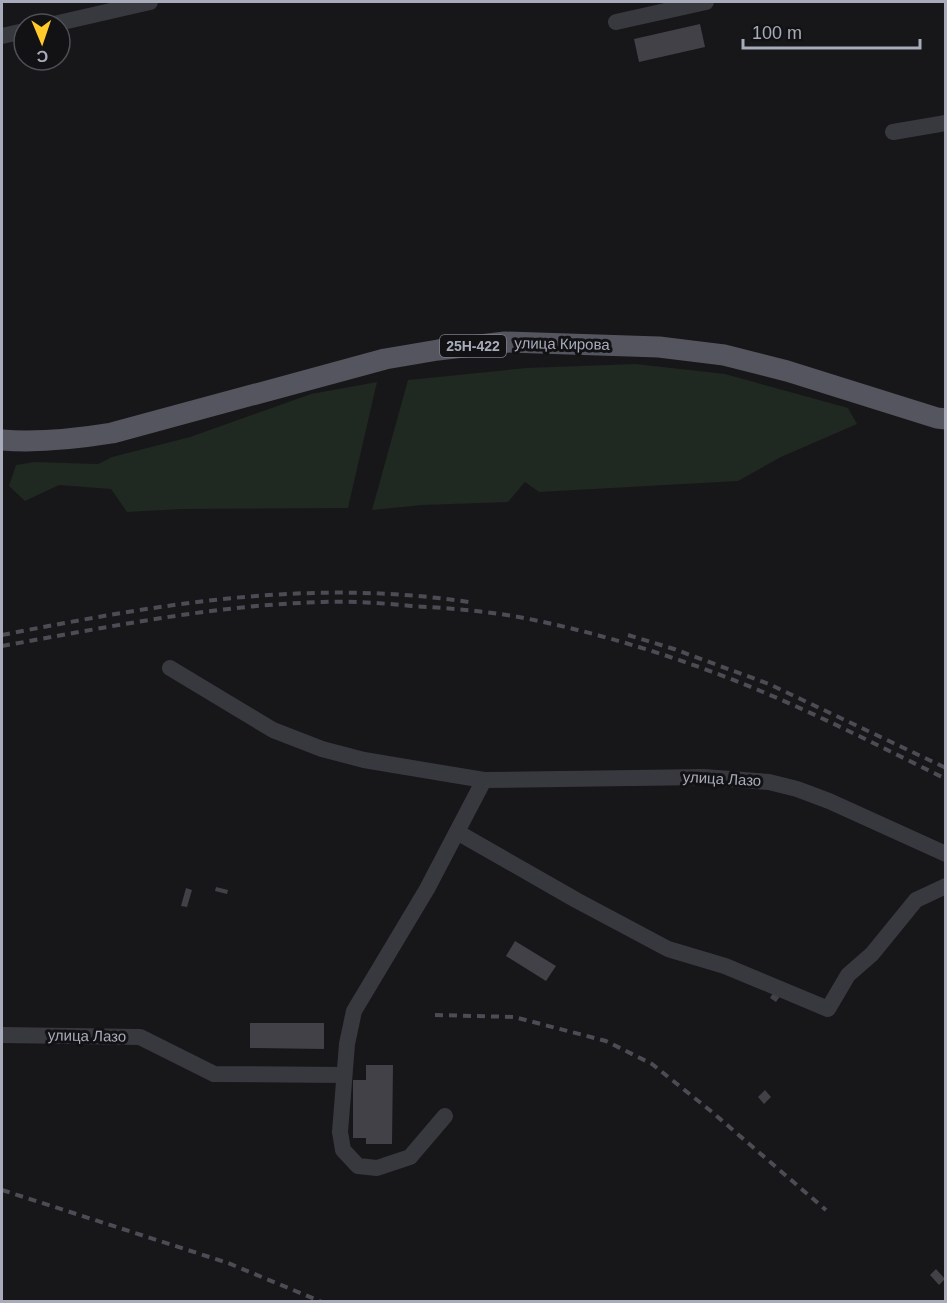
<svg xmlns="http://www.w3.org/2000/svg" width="947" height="1303" font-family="Arial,sans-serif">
  <rect width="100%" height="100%" fill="#171719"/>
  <g fill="#1f2821">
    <polygon points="636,364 725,374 848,408 857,424 781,457 738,481 539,492 525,482 508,502 422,505 372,510 408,380 526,368"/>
    <polygon points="377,382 348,508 181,509 127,512 111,489 59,485 25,501 9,486 16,465 34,462 98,464 112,457 190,437 311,394"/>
  </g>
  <g fill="#414147">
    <polygon points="700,24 705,47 639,62 634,39"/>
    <polygon points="216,887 228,890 227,894 215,891"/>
    <polygon points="186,888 192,890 187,907 181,906"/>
    <polygon points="515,941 556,966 546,981 506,956"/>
    <polygon points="776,988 783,992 776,1002 770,998"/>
    <polygon points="250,1023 324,1023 324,1049 250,1048"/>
    <polygon points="366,1065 393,1065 392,1144 366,1144 366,1138 353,1138 353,1080 366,1080"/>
    <polygon points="765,1090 771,1097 764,1104 758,1097"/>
    <polygon points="936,1269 945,1279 939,1285 930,1275"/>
  </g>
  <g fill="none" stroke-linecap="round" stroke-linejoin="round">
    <g stroke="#38383f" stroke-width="16">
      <polyline points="616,22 706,2"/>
      <polyline points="54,24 150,2"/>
      <polyline points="2,36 24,31"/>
      <polyline points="893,132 946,123"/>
      <polyline points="170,668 273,730 322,749 364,760 484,780 704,777 769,782 797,789 829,801 946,854"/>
      <polyline points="457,832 576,900 668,949 725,966 828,1009 848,975 872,954 916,900 946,886"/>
      <polyline points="2,1035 140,1037 214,1074 344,1075"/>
      <polyline points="445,1116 410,1157 377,1168 358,1166 343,1150 340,1132 347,1044 354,1011 427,889 484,780"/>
    </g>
    <path stroke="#54555e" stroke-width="21" d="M2,440C39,443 75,439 112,433L385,359L438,350L505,342L659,347L724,355L787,371L937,418L946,419"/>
    <g stroke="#4b4c54" stroke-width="4" stroke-dasharray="8 6" stroke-linecap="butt">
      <path d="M2,635C161,604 307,578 469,602"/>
      <polyline points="628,635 674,649 769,684 946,768"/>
      <path d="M2,646C108,627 215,605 323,602C352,601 382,603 411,606C449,608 487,611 524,618C605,634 687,660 763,692C825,718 885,749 946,779"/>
      <polyline points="435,1015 514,1017 606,1041 652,1064 712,1112 826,1210"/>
      <polyline points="2,1190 228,1263 322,1302"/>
    </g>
  </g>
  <g text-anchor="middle" stroke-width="6" stroke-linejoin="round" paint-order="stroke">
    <rect fill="#121215" stroke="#7b7e88" stroke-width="1.5" x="440" y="335" width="66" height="22" rx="4.5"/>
    <g font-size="14" font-weight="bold" fill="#a8acba">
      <text x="473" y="351">25Н-422</text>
    </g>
    <g font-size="15" fill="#a8acba" stroke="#121215">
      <text transform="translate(562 344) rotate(1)" y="5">улица Кирова</text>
      <text transform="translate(722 779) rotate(3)" y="5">улица Лазо</text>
      <text transform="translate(87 1036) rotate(1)" y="5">улица Лазо</text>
    </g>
  </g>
  <rect width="947" height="1303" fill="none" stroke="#a8acba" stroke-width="6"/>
  <g transform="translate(42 42) rotate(178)"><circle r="28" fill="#121215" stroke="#4e5057" stroke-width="1.5"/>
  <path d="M0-4.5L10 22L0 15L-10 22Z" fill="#ffca2a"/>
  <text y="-9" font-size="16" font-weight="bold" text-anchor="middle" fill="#a8acba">С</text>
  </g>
  <path d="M743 39v9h177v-9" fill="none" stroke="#a8acba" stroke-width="3"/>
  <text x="752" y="39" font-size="18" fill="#a8acba" stroke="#121215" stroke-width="4.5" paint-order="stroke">100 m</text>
</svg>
